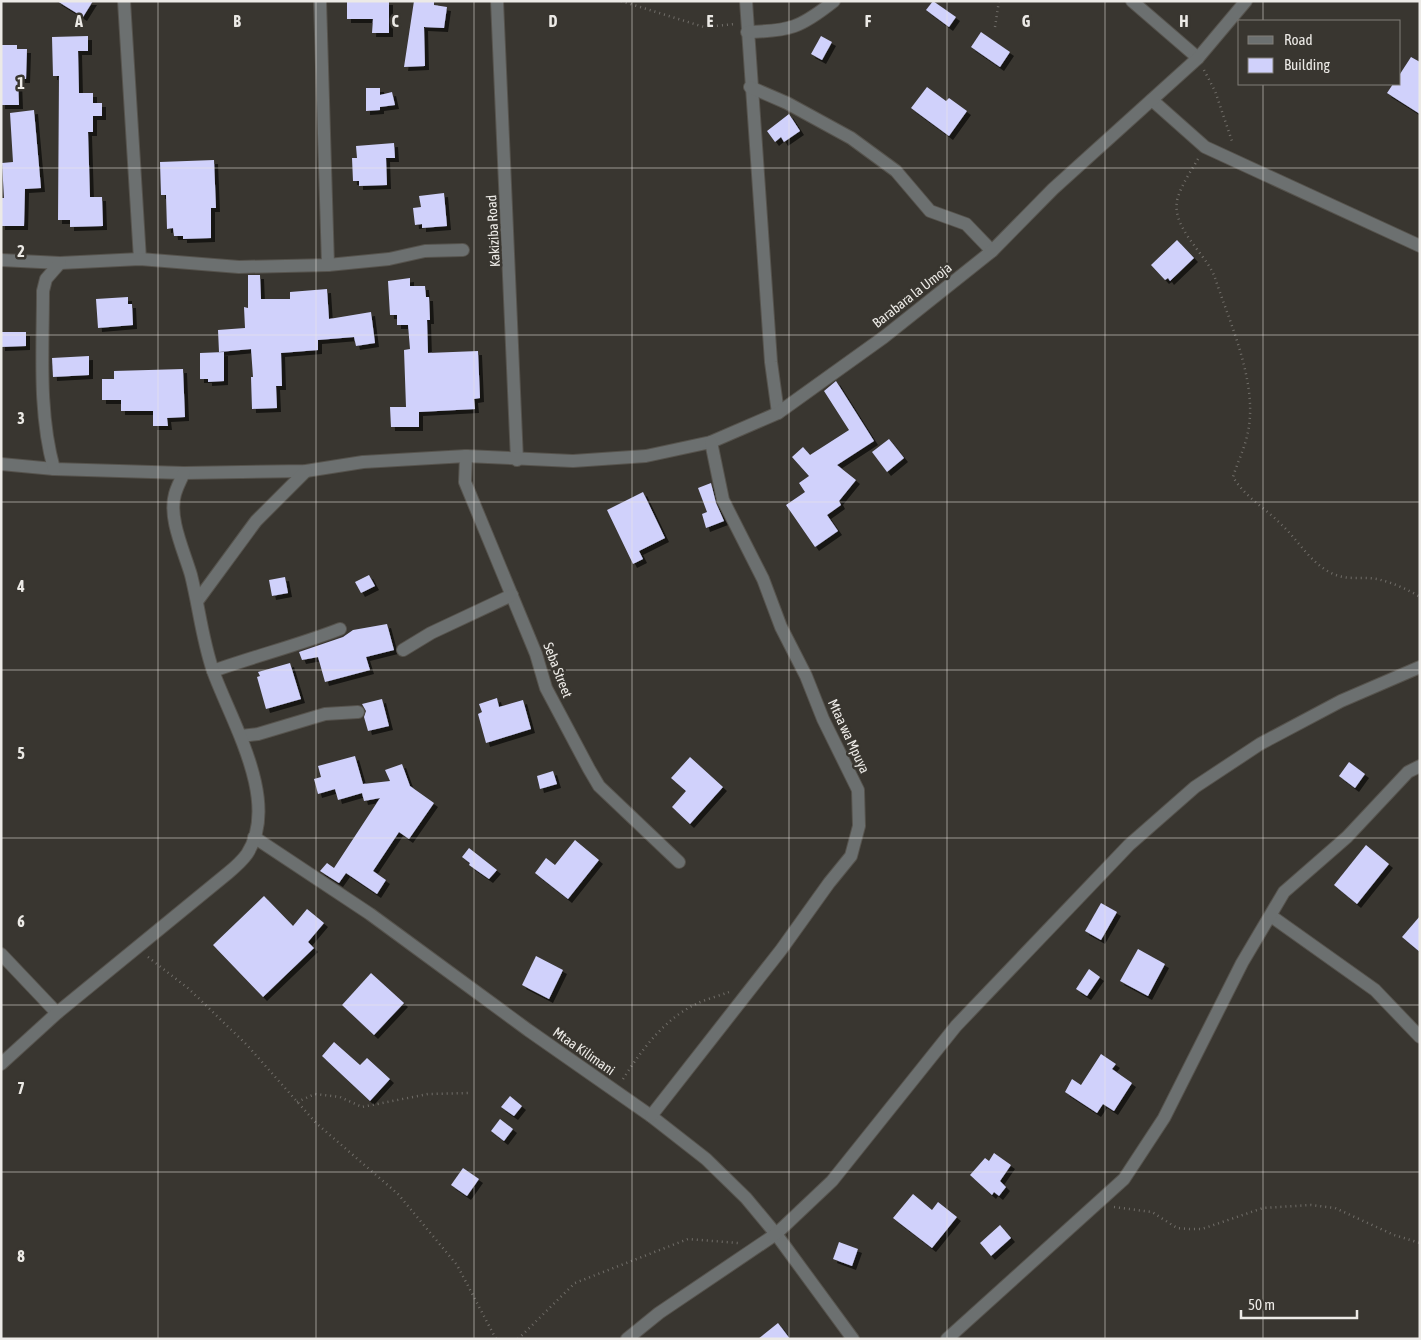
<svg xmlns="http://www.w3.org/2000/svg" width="1421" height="1340" font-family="'Asap Condensed',sans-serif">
  <defs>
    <filter id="shadow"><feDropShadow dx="4" dy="4" stdDeviation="0" flood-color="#0009"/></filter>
  </defs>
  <rect width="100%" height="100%" fill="#393630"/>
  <g fill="#d0d1fb" filter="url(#shadow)">
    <polygon points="57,1 93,1 83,17"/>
    <polygon points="347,1 389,1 389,33 372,33 373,19 347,19"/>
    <polygon points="414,1 434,1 434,5 447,7 444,28 424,27 425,66 404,67"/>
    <polygon points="933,1 956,17 949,27 926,10"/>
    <polygon points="981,32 1010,52 1000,67 971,47"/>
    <polygon points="88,36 88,51 78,51 79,93 93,93 93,103 102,103 102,116 93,116 93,132 88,132 90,197 102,197 103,226 70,227 70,220 58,220 59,76 53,76 52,37"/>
    <polygon points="821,36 832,42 822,60 811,54"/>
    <polygon points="2,45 17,45 17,49 27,49 26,79 18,79 19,105 1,105"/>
    <polygon points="1411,57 1420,62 1420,114 1387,93 1393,84 1400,84 1400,74"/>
    <polygon points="927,87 946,101 949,98 967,111 949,136 911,108"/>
    <polygon points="366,88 380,88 380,95 392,92 395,105 380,107 380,110 366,111"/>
    <polygon points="34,110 41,188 25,189 24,226 1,226 1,198 4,198 2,163 13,162 10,113"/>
    <polygon points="789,114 800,131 784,142 781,137 775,142 767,131"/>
    <polygon points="394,143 395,158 386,158 387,185 359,186 359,181 353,181 352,158 357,158 356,146"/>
    <polygon points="214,160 216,208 211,208 211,238 183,239 183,236 174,236 173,228 167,229 166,195 161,195 160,162"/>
    <polygon points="444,193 447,226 422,228 422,224 415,225 413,208 421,207 419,196"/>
    <polygon points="1177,240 1194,258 1170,281 1168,278 1165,280 1151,265"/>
    <polygon points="248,275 260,275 261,299 290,299 290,292 327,289 329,319 371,312 375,343 356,346 354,337 318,340 318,350 281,353 282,386 276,386 277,408 252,409 251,377 253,377 251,349 219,352 218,330 245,328 244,307 248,308"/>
    <polygon points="410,278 410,286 425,286 426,297 429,297 430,320 427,320 428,353 478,351 480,398 474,399 475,409 419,412 419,427 391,427 390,407 406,407 404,350 410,349 408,325 397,325 397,315 390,315 388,281"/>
    <polygon points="128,297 128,304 132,304 133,325 98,328 96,299"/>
    <polygon points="1,332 26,332 26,346 1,347"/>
    <polygon points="224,352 224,381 208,382 208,379 200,379 200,353"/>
    <polygon points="89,356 89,375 53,377 52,358"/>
    <polygon points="183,369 185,417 167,418 168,426 153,426 153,411 121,411 121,400 102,400 102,379 114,379 114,371"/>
    <polygon points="836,381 874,441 837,465 856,480 839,501 841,505 827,515 838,531 815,547 786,505 805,492 799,483 809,476 792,457 803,447 810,455 849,430 824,391"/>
    <polygon points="889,439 904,458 887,472 872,452"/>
    <polygon points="711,483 716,503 724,521 706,528 702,514 707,512 698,488"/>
    <polygon points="643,492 665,538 639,551 643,559 633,564 607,510"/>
    <polygon points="369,575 375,586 361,593 355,582"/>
    <polygon points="285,577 288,593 272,596 269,580"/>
    <polygon points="387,624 394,650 366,657 370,670 325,682 318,657 302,660 299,652 343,637 353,630"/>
    <polygon points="290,663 301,699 266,709 257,677 260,676 258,672"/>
    <polygon points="497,698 499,707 523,700 531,729 486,743 478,714 482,712 479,704"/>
    <polygon points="382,699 389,726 368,731 364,717 366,711 362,704"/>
    <polygon points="355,756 363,784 390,781 385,770 402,764 410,786 434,803 409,839 399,832 373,871 386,880 377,894 346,873 339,883 320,871 327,863 334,868 380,798 364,801 362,793 338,800 335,789 318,794 314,779 321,777 318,766"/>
    <polygon points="690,757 723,787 690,824 672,807 686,791 671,778"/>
    <polygon points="1349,762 1365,774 1355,788 1339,776"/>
    <polygon points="553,771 557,784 540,789 537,776"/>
    <polygon points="575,840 599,860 568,899 535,873 546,858 555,865"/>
    <polygon points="1366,845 1389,864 1357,904 1334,885"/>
    <polygon points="469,848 497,870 489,879 469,865 470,863 462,857"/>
    <polygon points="264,896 293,926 307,909 324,923 308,942 314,948 263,997 213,945"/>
    <polygon points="1101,903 1117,912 1101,940 1085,931"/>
    <polygon points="1420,916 1420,952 1402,937"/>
    <polygon points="1138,949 1165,964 1148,996 1120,981"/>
    <polygon points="536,956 563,970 549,999 522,985"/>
    <polygon points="1089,969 1100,977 1087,996 1076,989"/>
    <polygon points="371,973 404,1003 374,1035 342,1005"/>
    <polygon points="334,1042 360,1065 367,1058 390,1079 370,1101 322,1056"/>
    <polygon points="1101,1054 1116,1064 1112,1069 1132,1083 1114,1111 1103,1104 1097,1113 1065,1092 1072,1079 1081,1085"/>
    <polygon points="510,1096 522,1106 514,1116 501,1107"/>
    <polygon points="500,1119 513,1129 504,1141 491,1131"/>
    <polygon points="994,1153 1011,1165 1000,1181 1006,1187 999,1196 994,1192 992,1195 970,1175 985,1158 989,1161"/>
    <polygon points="463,1168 479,1179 467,1196 451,1185"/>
    <polygon points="913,1194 932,1210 938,1202 957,1217 932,1248 893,1218"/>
    <polygon points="1000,1225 1011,1238 991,1256 980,1243"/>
    <polygon points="839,1242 858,1249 852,1266 833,1259"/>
    <polygon points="778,1323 790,1339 758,1339"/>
  </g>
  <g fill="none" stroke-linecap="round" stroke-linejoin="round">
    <defs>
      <g id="minor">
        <polyline points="124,1 140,259"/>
        <polyline points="320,1 328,265"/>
        <polyline points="497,1 517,460"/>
        <polyline points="746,1 771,362 778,413"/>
        <polyline points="1132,1 1198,58"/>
        <path d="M747,32C790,31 800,28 834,1"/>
        <polyline points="750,87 787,103 851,138 896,171 930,211 966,224 992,251"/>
        <polyline points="1152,100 1205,147 1420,246"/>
        <polyline points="1,260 60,263 140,259 239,267 328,265 389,259 425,251 463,250"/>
        <polyline points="466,456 465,482 536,654 546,688 589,769 599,786 679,862"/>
        <polyline points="1,464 54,469 184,473 306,471 363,462 466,456 573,461 646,456 711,442 778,413 884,337 992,251 1053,189 1198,58 1246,1"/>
        <path d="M54,469C38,412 43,350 43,291L46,279L60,263"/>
        <polyline points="198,600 256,521 306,471"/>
        <polyline points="403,650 431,633 512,595"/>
        <path d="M213,671C255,656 299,645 340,629"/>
        <polyline points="241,736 258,734 325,714 358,712"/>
        <polyline points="254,837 370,914 528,1030 651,1116 706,1159 746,1198 776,1234 853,1339"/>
        <polyline points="1271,916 1375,990 1420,1037"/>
        <polyline points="1,954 57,1013"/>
        <path d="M1,1064L57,1013L228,873C234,868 242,861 247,854C281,802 231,721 213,671C202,639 199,607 191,575C184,551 168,518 175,494C177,487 181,479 184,473"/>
        <polyline points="651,1116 781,950 829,883 851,856 859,826 858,790 823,719 806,676 781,627 763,579 723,500 711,442"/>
        <polyline points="627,1339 659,1313 776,1234 832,1181 956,1026 1129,845 1195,787 1260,744 1341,701 1420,667"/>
        <polyline points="947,1339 1124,1179 1164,1118 1242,963 1284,892 1347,837 1408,772 1420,766"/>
      </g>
    </defs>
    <use href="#minor" stroke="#56534d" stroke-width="14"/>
    <g stroke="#716e69" stroke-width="2.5" stroke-dasharray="1 4" stroke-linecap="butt">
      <polyline points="621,1 704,27 735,24"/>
      <polyline points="995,27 999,1"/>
      <polyline points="1204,70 1215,91 1233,144"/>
      <path d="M1198,159C1191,171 1182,184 1178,197C1169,225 1203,251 1214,275C1229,321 1256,378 1249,426C1247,443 1238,461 1233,477C1245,497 1265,508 1282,525C1299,541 1314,569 1339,576C1352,580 1367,576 1381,580C1393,583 1409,590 1420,597"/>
      <polyline points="148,957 189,989 247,1045 316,1123 398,1194 457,1265 496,1339"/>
      <path d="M623,1079C641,1051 664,1019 696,1004C706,999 719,996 729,992"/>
      <polyline points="297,1102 315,1094 340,1097 362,1107 428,1094 470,1093"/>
      <polyline points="1114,1207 1152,1212 1177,1228 1189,1229 1202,1229 1263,1208 1311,1205 1335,1208 1394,1235 1420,1243"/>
      <polyline points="518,1339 575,1283 688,1239 738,1243"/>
    </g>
    <use href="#minor" stroke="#6c7070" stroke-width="12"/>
  </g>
  <path fill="none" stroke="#eceae6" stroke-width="1" stroke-opacity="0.55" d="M158,1V1339M316,1V1339M474,1V1339M632,1V1339M789,1V1339M947,1V1339M1105,1V1339M1263,1V21M1263,84V1339M1,168H1420M1,335H1420M1,502H1420M1,670H1420M1,838H1420M1,1005H1420M1,1172H1420"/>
  <g text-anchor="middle" stroke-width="5" stroke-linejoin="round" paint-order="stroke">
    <g font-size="14" fill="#eceae6" stroke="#393630">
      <text transform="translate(493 231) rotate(-93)" y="5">Kakiziba Road</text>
      <text transform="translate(912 295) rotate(-38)" y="5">Barabara la Umoja</text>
      <text transform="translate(558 670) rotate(69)" y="5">Seba Street</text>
      <text transform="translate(849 736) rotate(65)" y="5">Mtaa wa Mpuya</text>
      <text transform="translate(584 1051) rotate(35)" y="5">Mtaa Kilimani</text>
    </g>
  </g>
  <g font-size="16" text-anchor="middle" font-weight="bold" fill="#eceae6" stroke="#393630" stroke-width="5" stroke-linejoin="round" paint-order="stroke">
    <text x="79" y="27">A</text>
    <text x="237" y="27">B</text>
    <text x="395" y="27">C</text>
    <text x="553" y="27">D</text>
    <text x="710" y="27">E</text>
    <text x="868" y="27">F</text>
    <text x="1026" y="27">G</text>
    <text x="1184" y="27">H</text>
    <text x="21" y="89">1</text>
    <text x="21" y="257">2</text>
    <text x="21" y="424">3</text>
    <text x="21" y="592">4</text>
    <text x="21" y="759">5</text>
    <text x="21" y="927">6</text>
    <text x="21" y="1094">7</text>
    <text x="21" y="1262">8</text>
  </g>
  <rect width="1421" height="1340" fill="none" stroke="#eceae6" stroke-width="5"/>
  <rect x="1238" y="20" width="162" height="65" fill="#393630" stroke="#817e79"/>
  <rect x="1248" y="36" width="25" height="8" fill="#6c7070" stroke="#817e79"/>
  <text x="1284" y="45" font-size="15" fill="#eceae6">Road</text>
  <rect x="1248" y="58" width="25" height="15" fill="#d0d1fb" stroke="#817e79"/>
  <text x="1284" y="70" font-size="15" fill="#eceae6">Building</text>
  <path d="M1241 1310v8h116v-8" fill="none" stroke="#eceae6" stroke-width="2.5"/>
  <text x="1248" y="1310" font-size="15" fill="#eceae6" stroke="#393630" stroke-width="4" paint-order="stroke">50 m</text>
</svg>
